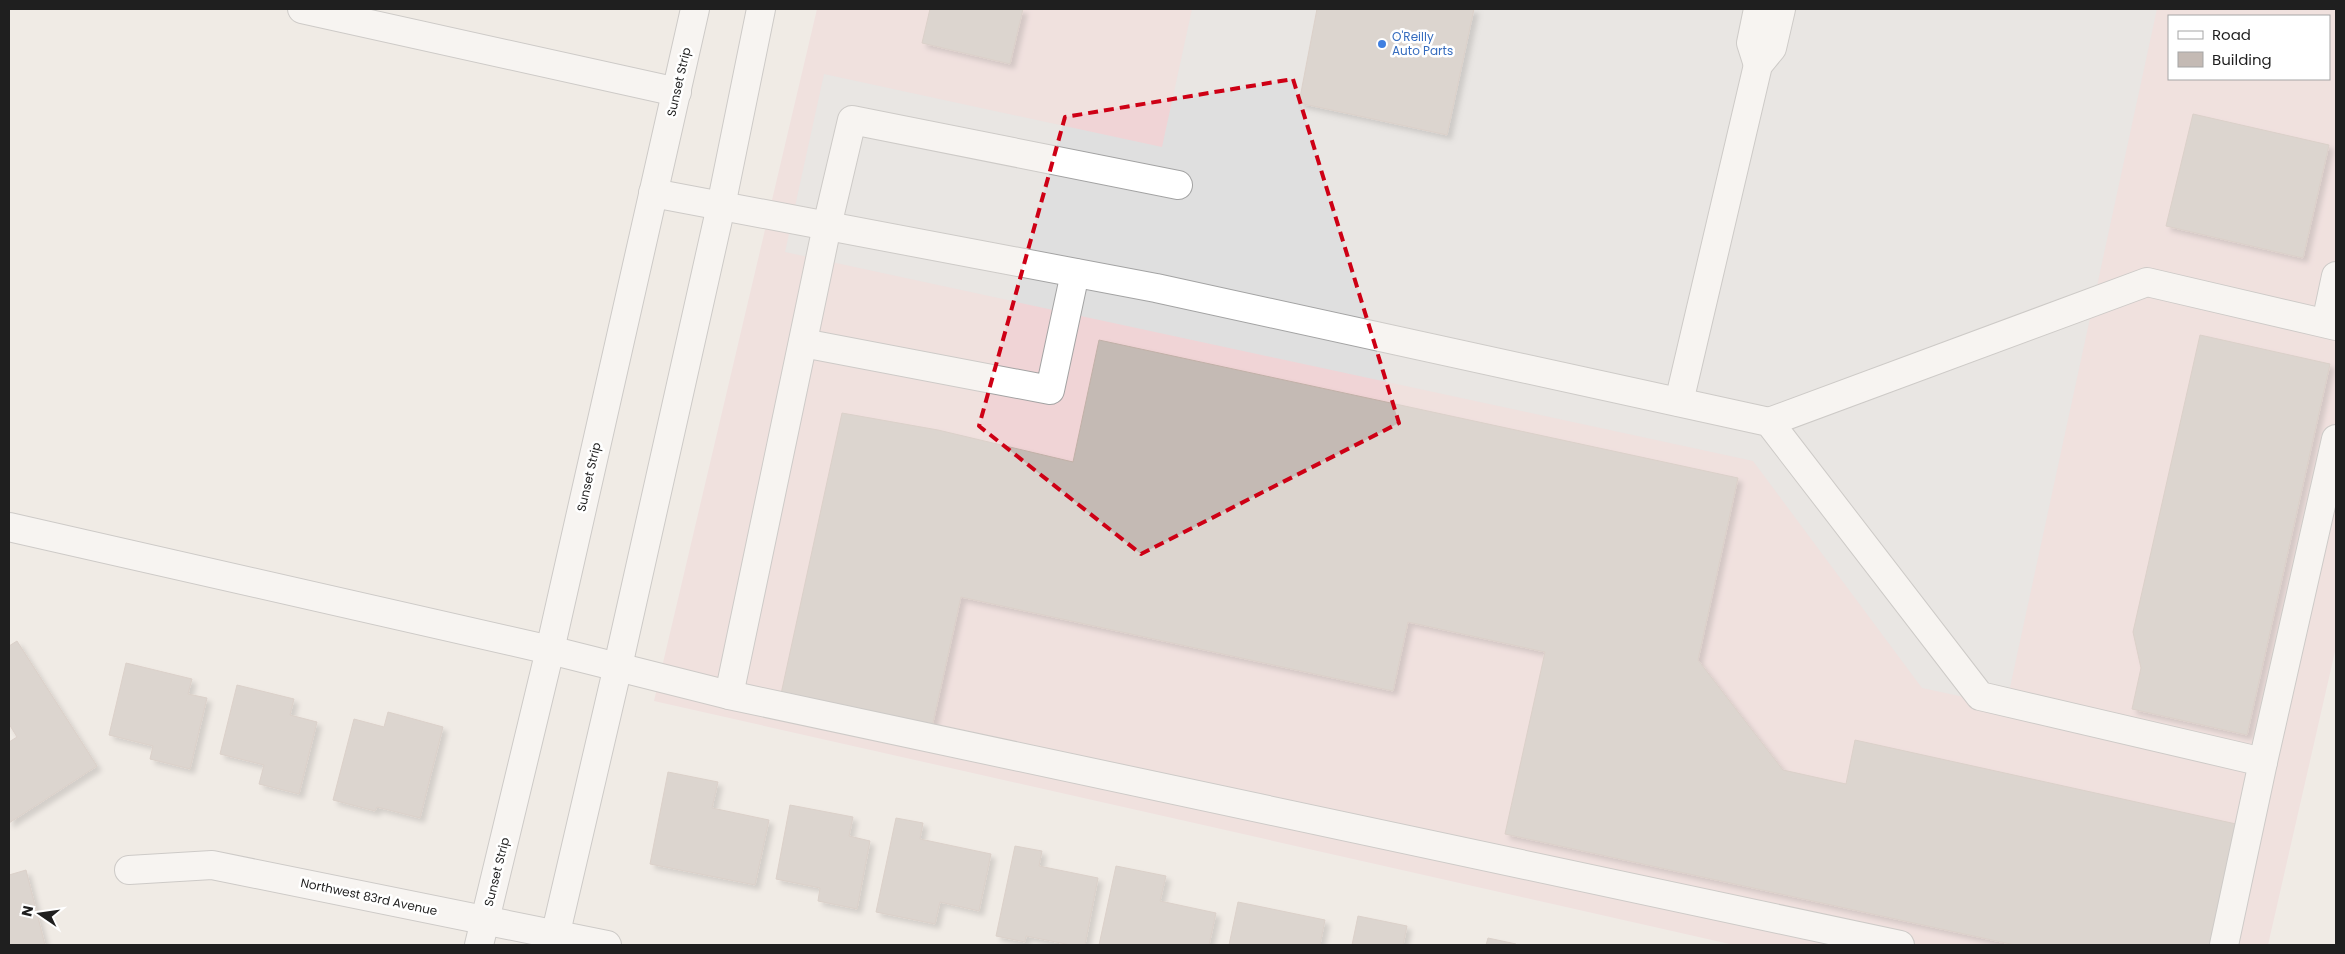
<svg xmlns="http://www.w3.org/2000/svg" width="2345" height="954" font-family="Poppins,sans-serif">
  <defs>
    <filter id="shadow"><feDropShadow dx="4.5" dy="4.5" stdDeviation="2.5" flood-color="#0004"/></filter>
  </defs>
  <rect width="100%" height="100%" fill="#f0ebe5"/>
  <path fill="#f0d4d6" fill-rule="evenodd" d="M817,9H2336V647L2268,945H1734L654,701ZM2169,16H2329V79H2169Z"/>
  <polygon fill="#dfdfdf" points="1192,9 2157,9 2006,706 1922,688 1753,461 785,252 824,74 1162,147"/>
  <g fill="#c4bab4" stroke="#c1b0a7" filter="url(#shadow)">
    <polygon points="930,9 1023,9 1010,64 922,43"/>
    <polygon points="1317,9 1474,9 1447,135 1299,103"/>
    <polygon points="2193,114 2329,145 2303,258 2166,226"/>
    <polygon points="2200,335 2330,364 2247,735 2132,709 2141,668 2133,632"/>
    <polygon points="1099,340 1738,478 1698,660 1783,770 1846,784 1855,740 2236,824 2210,945 2015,945 1505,834 1545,652 1408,622 1393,691 961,597 932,727 781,694 842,413 938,430 1073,462"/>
    <polygon points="17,641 97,766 9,823 9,742 17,737 9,724 9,646"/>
    <polygon points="126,663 192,679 188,694 207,698 190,769 150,759 153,746 109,735"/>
    <polygon points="237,685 294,699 290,715 317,722 299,794 259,784 264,765 220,754"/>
    <polygon points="388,712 443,727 420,818 377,807 375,811 333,800 354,719 384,727"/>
    <polygon points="668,772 718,782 712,808 769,820 755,885 650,864"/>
    <polygon points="790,805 853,817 849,836 870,841 857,909 818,901 820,888 776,879"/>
    <polygon points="896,818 923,823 920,839 991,854 979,911 940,902 935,924 876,912"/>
    <polygon points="1015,846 1042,851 1039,866 1098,878 1085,945 1071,945 1026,936 1025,942 996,936"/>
    <polygon points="1116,866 1166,876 1160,901 1216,913 1209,945 1099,945"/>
    <polygon points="26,870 45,945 9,945 9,875"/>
    <polygon points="1238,902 1325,920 1320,945 1229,945"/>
    <polygon points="1358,916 1407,926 1403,945 1352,945"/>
    <polygon points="1488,938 1516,944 1516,945 1486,945"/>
  </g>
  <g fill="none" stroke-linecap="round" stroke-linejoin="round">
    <defs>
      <g id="minor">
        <polyline points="302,9 677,92"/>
        <polyline points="1758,65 1751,43 1758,9"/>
        <polyline points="653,193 1156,288 1769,422 1980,696 2263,762"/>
        <polyline points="2326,323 2336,276"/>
        <polyline points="803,343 1050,390 1075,273"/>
        <polyline points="1679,402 1758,65 1772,48 1781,9"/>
        <polyline points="1769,422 2147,282 2336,326"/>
        <polyline points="9,527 550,650 729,695 827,226 852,120 1178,185"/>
        <polyline points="729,695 1900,945"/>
        <polyline points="129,870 212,865 607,945"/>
        <polyline points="479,945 550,650 695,9"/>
        <polyline points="553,945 618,666 721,206 761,9"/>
        <polyline points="2224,945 2263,762 2336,439"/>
      </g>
    </defs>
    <use href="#minor" stroke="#a3a3a3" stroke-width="30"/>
    <use href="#minor" stroke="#fff" stroke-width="28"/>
  </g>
  <path d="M0 0H2345V954H0ZM1293,79L1399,423L1141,554L979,426L1065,117Z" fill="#f0ebe5" fill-opacity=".55" fill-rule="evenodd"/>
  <path fill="none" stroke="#ce0015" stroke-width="4" stroke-dasharray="10 6" stroke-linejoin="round" d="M1293,79L1399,423L1141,554L979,426L1065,117Z"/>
  <circle fill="#3f7fe0" stroke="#fff" stroke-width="2" cx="1382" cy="44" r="5"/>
  <g text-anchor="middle" stroke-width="5" stroke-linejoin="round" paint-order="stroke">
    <g font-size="12" fill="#366cbe" stroke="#fff" text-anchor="start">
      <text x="1392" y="41">O'Reilly<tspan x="1392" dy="14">Auto Parts</tspan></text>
    </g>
    <g font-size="12" fill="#1f1f1f" stroke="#fff">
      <text transform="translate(679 82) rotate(-77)" y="4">Sunset Strip</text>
      <text transform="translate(589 477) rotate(-77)" y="4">Sunset Strip</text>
      <text transform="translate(497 872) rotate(-76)" y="4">Sunset Strip</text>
      <text transform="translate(369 897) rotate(12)" y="4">Northwest 83rd Avenue</text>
    </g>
  </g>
  <rect width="2345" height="954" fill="none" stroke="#1f1f1f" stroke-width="20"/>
  <rect x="2168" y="15" width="162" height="65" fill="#ffffff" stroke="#a5a5a5"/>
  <rect x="2178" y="31" width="25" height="8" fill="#ffffff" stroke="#a5a5a5"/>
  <text x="2212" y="40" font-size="15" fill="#1f1f1f">Road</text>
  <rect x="2178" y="52" width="25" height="15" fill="#c4bab4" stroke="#a5a5a5"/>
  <text x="2212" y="65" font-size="15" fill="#1f1f1f">Building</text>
  <g transform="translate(40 914) rotate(283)" stroke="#ffffff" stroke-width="4" paint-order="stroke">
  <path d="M0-4L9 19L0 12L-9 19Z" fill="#1f1f1f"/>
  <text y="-8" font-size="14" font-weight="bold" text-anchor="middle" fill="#1f1f1f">N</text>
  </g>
</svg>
